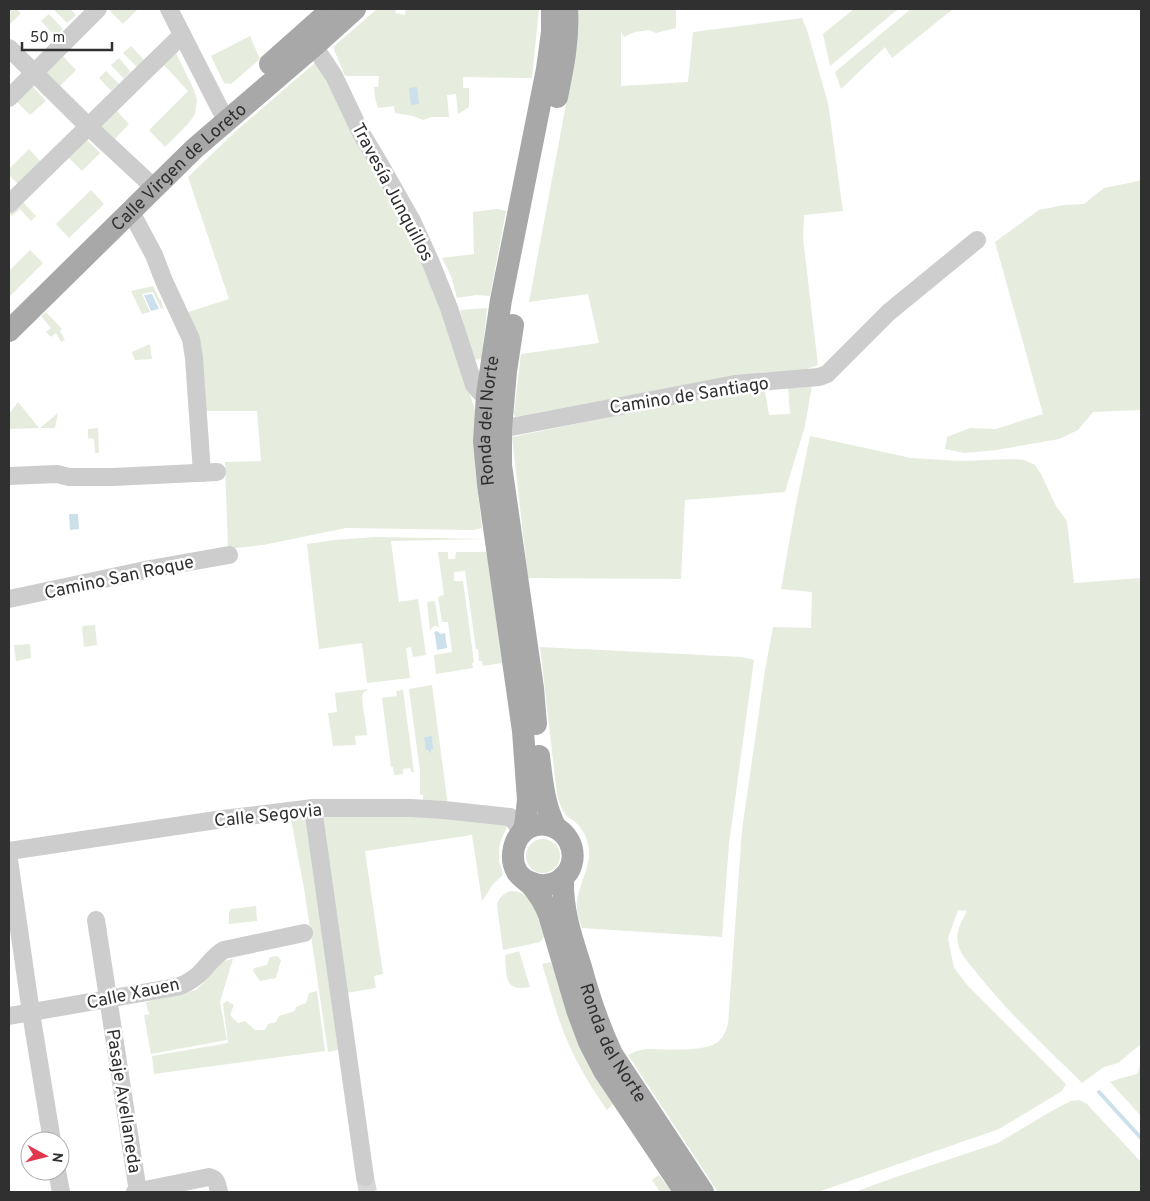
<svg xmlns="http://www.w3.org/2000/svg" width="1150" height="1201" font-family="Overpass,sans-serif">
  <rect width="100%" height="100%" fill="#fff"/>
  <g fill="#e6ecde">
    <polygon points="9,9 16,9 21,13 9,25"/>
    <polygon points="53,9 70,9 76,15 67,23"/>
    <polygon points="112,9 138,9 123,24 110,11"/>
    <polygon points="377,9 396,9 395,13 405,15 406,9 539,9 532,78 463,77 463,88 469,88 469,107 458,114 456,94 447,95 449,117 431,117 423,120 413,116 395,113 394,106 378,108 375,98 374,87 378,87 379,76 345,76 333,47"/>
    <polygon points="578,9 676,9 676,28 656,33 649,30 635,32 624,37 621,32 621,86 688,82 693,32 802,18 807,30 828,103 843,211 804,215 803,238 818,365 795,373 766,372 723,378 515,417 514,413 521,354 599,343 588,294 529,302 575,56"/>
    <polygon points="854,9 898,9 830,66 823,34"/>
    <polygon points="911,9 953,9 892,58 885,47 841,89 835,72"/>
    <polygon points="49,14 63,29 55,36 41,21"/>
    <polygon points="250,36 260,59 231,84 224,83 211,56"/>
    <polygon points="131,46 144,60 137,67 123,53"/>
    <polygon points="176,53 194,90 197,100 195,114 188,124 165,147 149,130 188,91 164,65"/>
    <polygon points="63,56 76,70 60,86 46,72"/>
    <polygon points="119,58 131,72 124,79 111,65"/>
    <polygon points="316,62 330,81 427,269 471,398 475,410 475,468 482,528 473,530 346,528 263,545 228,549 225,462 261,461 257,411 203,411 185,313 229,299 188,177 236,131"/>
    <polygon points="106,71 119,84 111,91 99,78"/>
    <polygon points="32,86 46,101 30,115 16,101"/>
    <polygon points="116,110 129,124 114,140 100,126"/>
    <polygon points="86,139 100,153 82,171 68,157"/>
    <polygon points="29,149 41,162 18,184 9,175 9,169"/>
    <polygon points="1141,178 1141,410 1093,412 1078,430 1059,439 996,450 964,453 945,449 947,437 970,428 996,429 1043,414 995,242 1039,210 1064,205 1084,204 1104,188 1139,181"/>
    <polygon points="91,190 104,204 69,238 56,224"/>
    <polygon points="22,201 36,216 31,221 20,209 12,216 9,213"/>
    <polygon points="497,209 506,211 490,296 476,295 457,298 451,276 442,258 474,254 473,212"/>
    <polygon points="30,250 43,263 10,296 9,295 9,271"/>
    <polygon points="153,286 160,300 161,300 163,308 161,309 153,292 142,294 150,312 142,314 131,291"/>
    <polygon points="487,308 482,359 472,360 460,310"/>
    <polygon points="46,312 62,329 60,331 65,340 61,342 56,333 51,337 46,332 51,328 41,316"/>
    <polygon points="150,344 152,359 135,360 132,352"/>
    <polygon points="812,385 805,426 785,492 685,500 681,579 528,578 512,437 706,397 765,391 769,415 790,414 788,387 798,388"/>
    <polygon points="18,402 39,428 9,429 9,414"/>
    <polygon points="58,413 55,428 40,428"/>
    <polygon points="98,428 99,453 95,453 94,439 88,438 88,429"/>
    <path d="M810,436L911,458L960,461L1012,459L1024,460L1035,465L1041,474L1056,506L1067,521L1074,583L1141,578V1044L1118,1063L1104,1067L1082,1083C1046,1047 1008,1013 976,972C970,964 960,954 958,944C955,932 962,921 967,911L958,910L948,938L954,968L969,987L1066,1084L1062,1091L999,1129L818,1192H718L628,1055L637,1051L646,1049C663,1049 706,1053 719,1041C724,1037 726,1030 728,1024L742,830L765,670L773,627L811,628L812,592L781,589L795,509Z"/>
    <polygon points="376,537 486,539 391,541 399,602 418,599 426,655 413,657 411,647 406,648 410,678 367,683 362,643 319,649 307,544 334,540"/>
    <polygon points="438,552 448,552 448,559 455,559 456,552 487,552 502,663 483,666 482,661 479,661 478,649 476,649 465,571 454,572 454,581 463,581 474,662 472,663 473,668 436,674 434,655 452,652 448,622 442,622 438,597 444,595"/>
    <polygon points="435,601 439,628 437,626 434,626 430,630 427,602"/>
    <polygon points="95,625 97,645 84,647 82,626"/>
    <polygon points="30,644 31,658 16,661 14,645"/>
    <path d="M540,647L742,657L754,660L729,844L722,937L582,928C579,920 576,911 577,901C579,882 593,865 588,844C586,835 581,827 574,821C571,819 567,817 565,814C561,808 559,801 557,795Z"/>
    <polygon points="432,685 448,806 423,805 423,795 420,795 420,771 409,689"/>
    <polygon points="368,689 363,693 362,698 367,735 355,736 356,745 333,746 328,713 337,712 335,693"/>
    <polygon points="403,690 414,772 411,772 410,768 403,769 403,774 394,775 393,767 391,767 382,698 397,696 396,691"/>
    <polygon points="384,811 507,824 507,827 501,840 499,848 499,861 503,874 501,877 494,883 482,901 472,835 365,851 383,974 374,976 376,988 346,993 322,814"/>
    <polygon points="307,813 338,1050 328,1052 304,888 290,814"/>
    <circle cx="543" cy="856" r="17"/>
    <path d="M510,891C533,889 539,920 544,937L540,942L503,950L497,906C498,898 503,894 510,891Z"/>
    <polygon points="256,906 257,921 229,924 229,912 231,909"/>
    <path d="M519,951L530,987C503,992 507,976 505,955Z"/>
    <polygon points="277,956 281,960 276,978 260,981 253,971 254,968 267,965 270,957"/>
    <polygon points="233,959 220,1002 227,1040 151,1054 144,1015 150,1014 148,1011 146,1002 196,990 206,980 217,966 224,961"/>
    <path d="M551,962L613,1104L607,1110C591,1087 577,1064 566,1038C556,1014 550,989 542,964Z"/>
    <polygon points="317,991 325,1051 154,1074 152,1056 228,1043 223,1004 227,1001 234,1005 230,1015 238,1023 245,1021 255,1030 265,1030 268,1024 276,1022 279,1016 295,1011 296,1007 306,1003 309,993"/>
    <polygon points="1141,1063 1141,1116 1110,1082 1118,1079 1137,1074"/>
    <polygon points="1079,1100 1087,1104 1141,1162 1141,1192 855,1192 896,1177 998,1143 1055,1109 1071,1101"/>
    <polygon points="659,1175 672,1192 660,1192 652,1180"/>
  </g>
  <g fill="#cbe0eb">
    <polygon points="417,87 419,104 411,105 409,88"/>
    <polygon points="152,294 159,309 151,311 144,295"/>
    <polygon points="69,514 78,514 79,529 70,530"/>
    <polygon points="436,631 439,632 440,634 445,633 447,648 437,650 435,635 434,633"/>
    <polygon points="432,736 433,749 431,749 431,753 429,752 429,750 426,750 424,737"/>
  </g>
  <g fill="none" stroke-linecap="round" stroke-linejoin="round">
    <polyline stroke="#cbe0eb" stroke-width="4" points="1099,1092 1141,1138"/>
    <polyline stroke="#d6d6d6" stroke-width="18" stroke-dasharray="18 9" stroke-linecap="butt" points="365,1177 368,1192"/>
    <g stroke="#cdcdcd" stroke-width="18">
      <polyline points="169,9 220,109 228,120"/>
      <polyline points="314,46 334,76 361,133 379,163 412,221 431,263 449,308 474,385 480,392 487,395"/>
      <polyline points="9,48 89,127 147,181"/>
      <polyline points="9,98 98,9"/>
      <polyline points="9,204 182,35"/>
      <polyline points="131,212 154,255 164,281 191,339 194,358 202,473"/>
      <polyline points="501,429 735,384 819,377 827,374 889,312 977,240"/>
      <polyline points="9,476 57,474 69,477 113,477 217,472"/>
      <polyline points="9,599 150,569 229,555"/>
      <polyline points="313,808 365,1177"/>
      <polyline points="9,851 223,819 313,808 411,808 444,810 510,817 515,822 522,833"/>
      <polyline points="9,860 31,1013 52,1141"/>
      <polyline points="96,920 138,1192"/>
      <path d="M9,1016L176,987C184,985 191,981 198,975C207,967 213,956 224,950L304,933"/>
      <polyline points="57,1171 61,1192"/>
      <path d="M135,1192L209,1177C218,1179 217,1185 219,1192"/>
    </g>
    <g stroke="#a8a8a8" stroke-width="22">
      <polyline points="270,64 332,9"/>
      <path d="M557,97C563,68 569,39 567,9"/>
      <polyline points="513,325 506,371 501,429 501,465 533,688 536,724"/>
      <path id="s1" d="M9,331L194,149L314,46L355,9"/>
      <path d="M539,756C542,780 544,806 556,828"/>
      <path id="s2" d="M522,833L525,826L528,800L523,731L488,485L484,441L487,395L501,300L547,69L552,32V9"/>
      <path id="s3" d="M563,877C562,910 571,936 581,967C589,997 599,1026 612,1054L703,1192"/>
      <path d="M527,881C533,883 539,886 545,885C578,882 582,840 554,827C545,823 536,824 528,828C513,837 509,858 517,872C520,877 527,881 531,885C539,894 545,904 549,915L577,1010L589,1042L604,1071L685,1192"/>
    </g>
  </g>
  <g text-anchor="middle" stroke-width="5" stroke-linejoin="round" paint-order="stroke">
    <g font-size="18" fill="#303030" stroke="#fff">
      <text dy="6" stroke="none"><textPath href="#s1" startOffset="236">Calle Virgen de Loreto</textPath></text>
      <text transform="translate(393 192) rotate(62)" y="6">Travesía Junquillos</text>
      <text transform="translate(689 395) rotate(-9)" y="6">Camino de Santiago</text>
      <text dy="6" stroke="none"><textPath href="#s2" startOffset="416">Ronda del Norte</textPath></text>
      <text transform="translate(119 577) rotate(-12)" y="6">Camino San Roque</text>
      <text transform="translate(268 815) rotate(-6)" y="6">Calle Segovia</text>
      <text transform="translate(133 993) rotate(-12)" y="6">Calle Xauen</text>
      <text dy="6" stroke="none"><textPath href="#s3" startOffset="175">Ronda del Norte</textPath></text>
      <text transform="translate(124 1101) rotate(81)" y="6">Pasaje Avellaneda</text>
    </g>
  </g>
  <rect width="1150" height="1201" fill="none" stroke="#303030" stroke-width="20"/>
  <g transform="translate(45 1156) rotate(97)"><circle r="24" fill="#ffffff" stroke="#acacac"/>
  <path d="M0-4L9 19L0 12L-9 19Z" fill="#e1384d"/>
  <text y="-8" font-size="14" font-weight="bold" text-anchor="middle" fill="#303030">N</text>
  </g>
  <path d="M22 42v8h90v-8" fill="none" stroke="#303030" stroke-width="2.5"/>
  <text x="30" y="42" font-size="15" fill="#303030" stroke="#ffffff" stroke-width="4" paint-order="stroke">50 m</text>
</svg>
